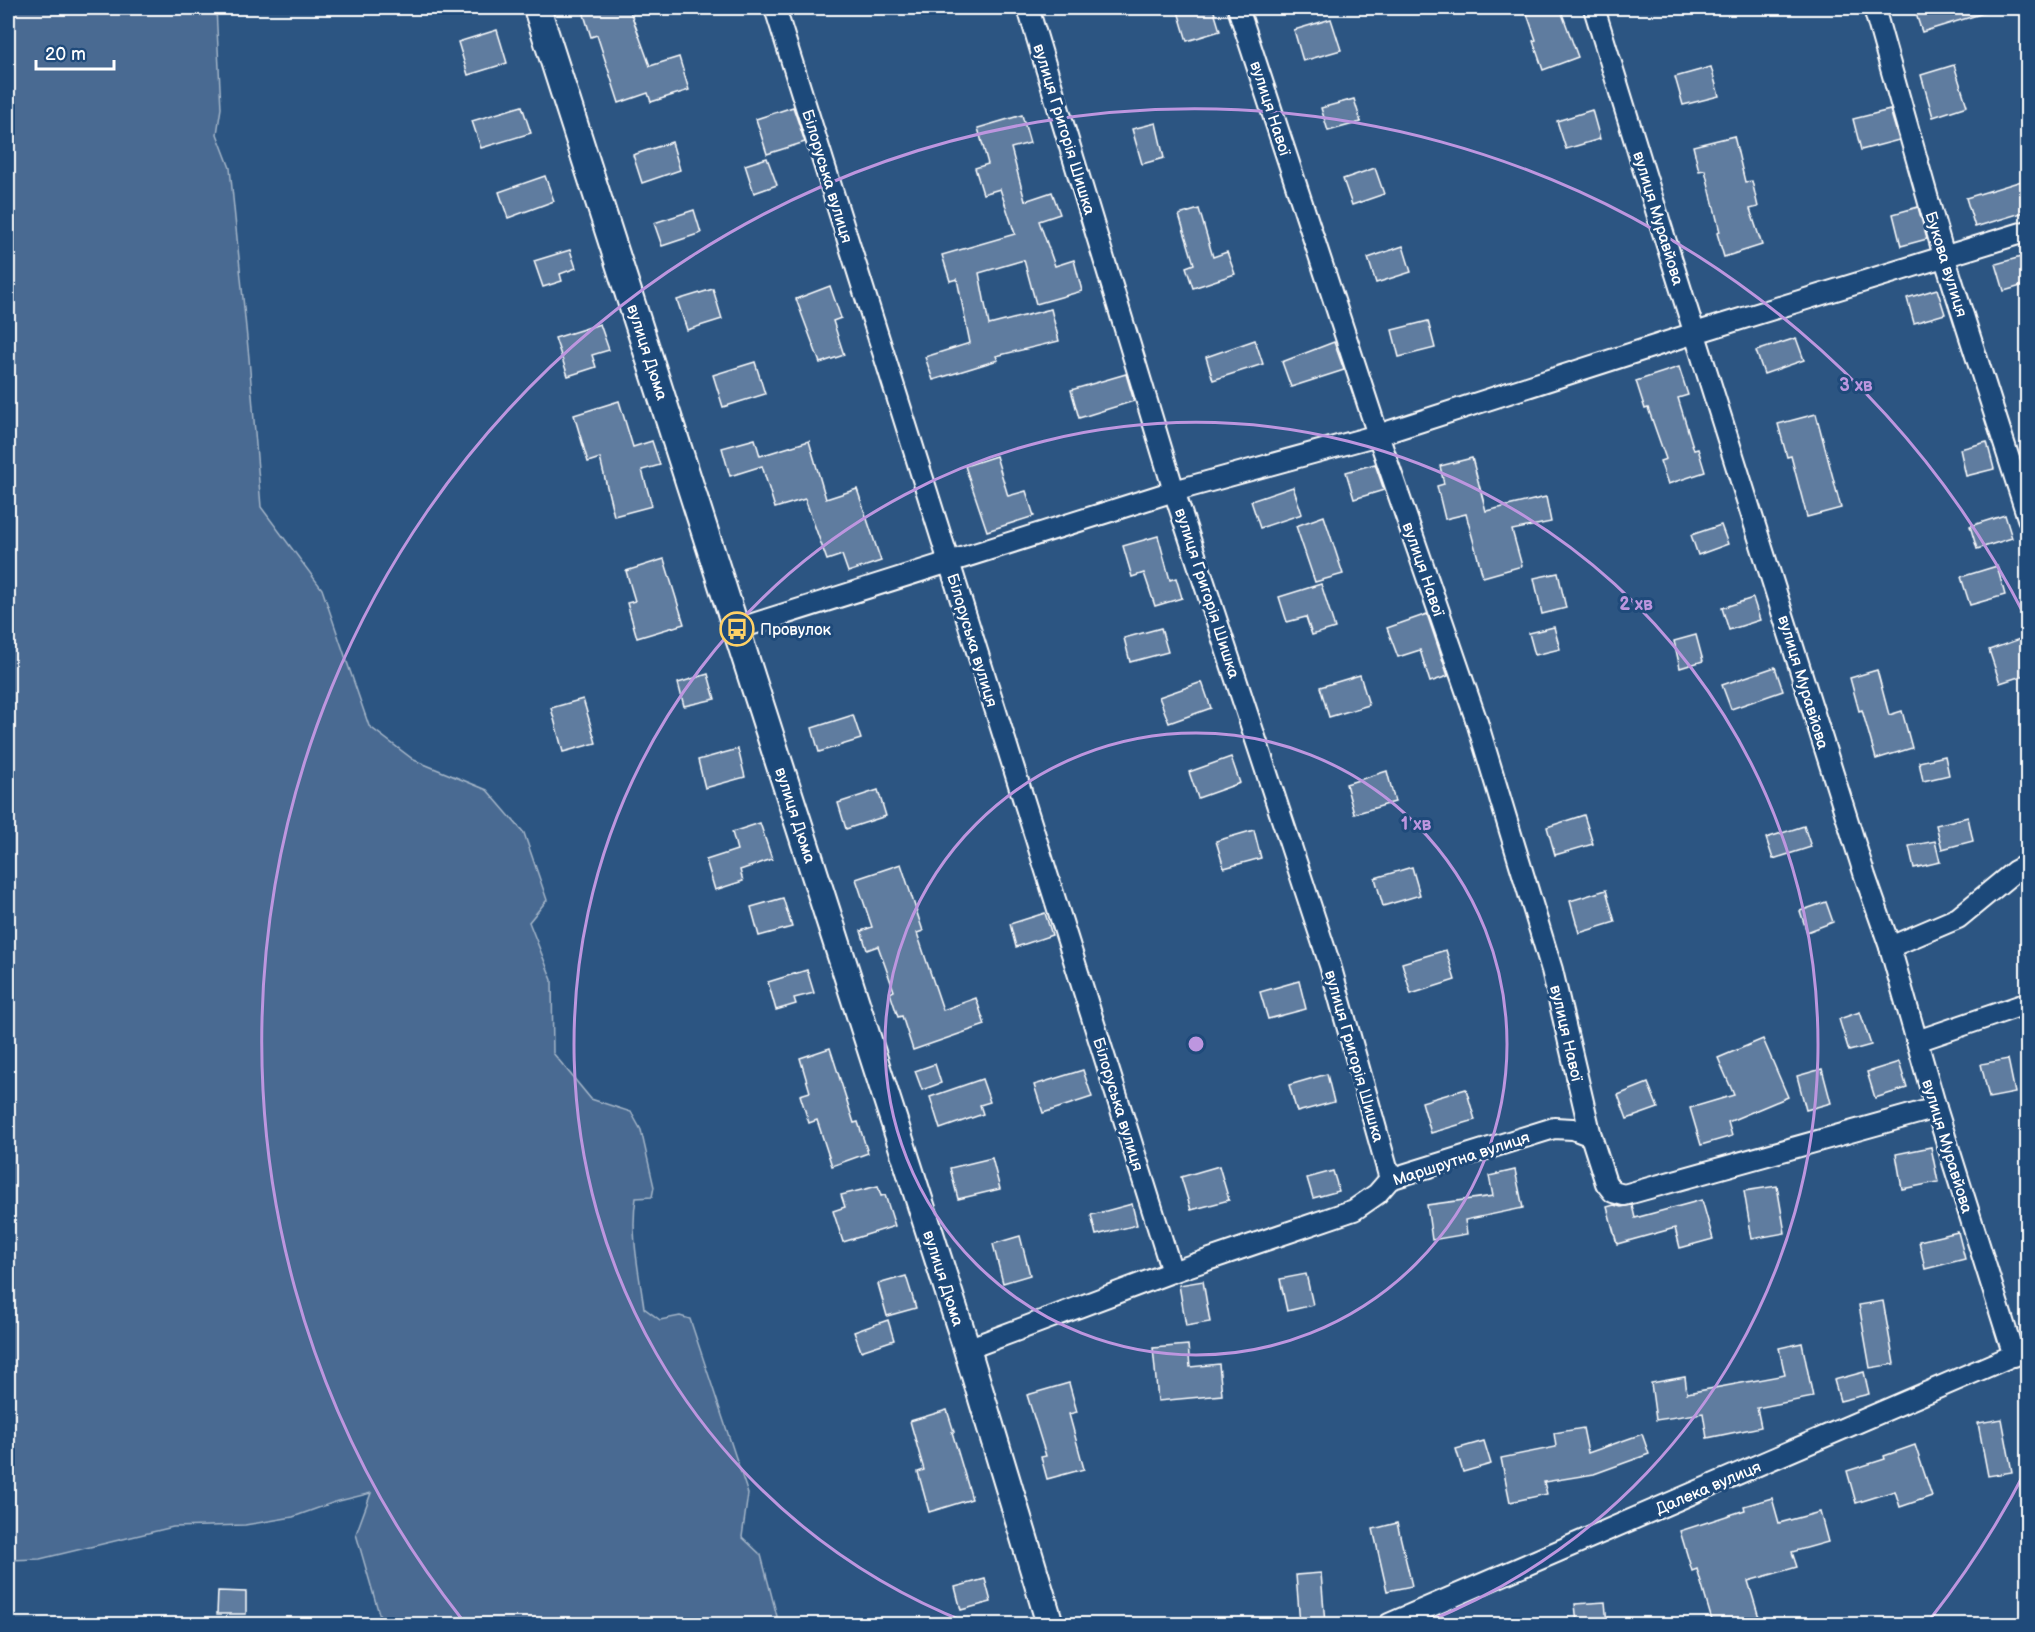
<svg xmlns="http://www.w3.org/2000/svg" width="2035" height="1632" font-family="'Balsamiq Sans',sans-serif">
  <rect width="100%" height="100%" fill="#2c5582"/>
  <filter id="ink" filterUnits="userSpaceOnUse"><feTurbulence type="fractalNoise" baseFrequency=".0167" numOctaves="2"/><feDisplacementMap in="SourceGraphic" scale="12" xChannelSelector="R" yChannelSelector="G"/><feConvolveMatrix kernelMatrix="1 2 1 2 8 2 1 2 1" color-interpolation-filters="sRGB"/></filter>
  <g filter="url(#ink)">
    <path fill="#486b92" stroke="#a4b5c8" stroke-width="1.5" d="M8,8H216L221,108L217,134L230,168L249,358L261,507L322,589L369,726L414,760L487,790L524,833L547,900L529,922L552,980L553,1053L591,1099L631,1112L641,1130L654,1187L652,1197L636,1198C630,1234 639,1272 644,1308L660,1320L680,1316L690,1319L748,1494L742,1537L761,1555L779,1624H382L356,1534L371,1493L335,1502L293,1517L245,1525L173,1527L40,1559L8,1560Z"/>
    <g fill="#5e7c9f" stroke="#fff" stroke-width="1.5">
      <polygon points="582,8 629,8 650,66 679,57 689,90 651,102 648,93 619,103 597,35 591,37"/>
      <polygon points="1177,8 1213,8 1220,31 1187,41"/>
      <polygon points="1525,8 1560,8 1578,57 1543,70 1533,41 1536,40"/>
      <polygon points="1914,8 1984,8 1984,13 1922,32"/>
      <polygon points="1331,19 1341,50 1303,61 1294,30"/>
      <polygon points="497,30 507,63 468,75 458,42"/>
      <polygon points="1954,65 1967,106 1933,117 1921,75"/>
      <polygon points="1711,67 1719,96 1683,105 1675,77"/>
      <polygon points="1354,99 1361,122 1328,131 1321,108"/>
      <polygon points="522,106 531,133 481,148 472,121"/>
      <polygon points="793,107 805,142 767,154 756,119"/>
      <polygon points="1592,110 1600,139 1566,149 1557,121"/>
      <polygon points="1890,110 1899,140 1861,150 1853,119"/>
      <polygon points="1022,115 1030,143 1011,148 1025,201 1052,192 1060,214 1039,221 1055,266 1074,260 1082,291 1036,304 1024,260 979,273 989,325 1051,309 1059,341 996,356 998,360 933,380 925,357 970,343 957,279 950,281 942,255 1015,234 1000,189 983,194 975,168 988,164 978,128"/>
      <polygon points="1156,123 1164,158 1142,164 1132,129"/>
      <polygon points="1734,136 1745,182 1752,181 1758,207 1750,209 1762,245 1724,257 1717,233 1720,232 1705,170 1699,171 1693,146"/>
      <polygon points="672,142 680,170 642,183 633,155"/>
      <polygon points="767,158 777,185 754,193 745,165"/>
      <polygon points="1375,168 1384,194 1352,205 1343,179"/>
      <polygon points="545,176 554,201 508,218 499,192"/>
      <polygon points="2028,179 2028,211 1975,227 1966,198"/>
      <polygon points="1918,207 1927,239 1901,246 1893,214"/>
      <polygon points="1199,209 1213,257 1227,252 1235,274 1193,288 1186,267 1194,264 1179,215"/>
      <polygon points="694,210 701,233 662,246 654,223"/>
      <polygon points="1403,246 1411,272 1376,283 1368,258"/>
      <polygon points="570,250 576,268 560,274 562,281 543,287 534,261"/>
      <polygon points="2028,255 2028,284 2004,291 1996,264"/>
      <polygon points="830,286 841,318 833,321 844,355 820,363 796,299"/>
      <polygon points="713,289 722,319 687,330 677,300"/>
      <polygon points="1937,289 1945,314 1914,323 1907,298"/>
      <polygon points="1428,321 1435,348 1399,357 1392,330"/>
      <polygon points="600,324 609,350 592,355 596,367 568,376 555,338"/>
      <polygon points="1796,338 1804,360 1764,374 1756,351"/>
      <polygon points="1255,340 1263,364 1213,380 1206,357"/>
      <polygon points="1334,342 1344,370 1291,387 1282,362"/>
      <polygon points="755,362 765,394 723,407 713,375"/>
      <polygon points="1679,367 1688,395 1678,398 1694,450 1698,449 1705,472 1668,484 1660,461 1666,459 1648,408 1645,409 1636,381"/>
      <polygon points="1126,374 1134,401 1079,418 1071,390"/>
      <polygon points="619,401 633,447 652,441 660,465 642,470 652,506 614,516 600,458 588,462 574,415"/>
      <polygon points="1816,414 1841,508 1807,517 1791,456 1787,457 1778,424"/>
      <polygon points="755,439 760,456 809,441 826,499 857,489 881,561 848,572 842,555 827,560 805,499 775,508 762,466 730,476 722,448"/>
      <polygon points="1987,442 1994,469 1966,476 1960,449"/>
      <polygon points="996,456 1008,496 1026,491 1034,516 987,531 965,466"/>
      <polygon points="1472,458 1486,511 1546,497 1551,522 1512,530 1522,566 1483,577 1466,514 1445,519 1437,486 1444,484 1440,466"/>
      <polygon points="1375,464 1384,490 1354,499 1346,472"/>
      <polygon points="1293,487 1302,514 1260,528 1251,501"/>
      <polygon points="2005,515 2012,538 1977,549 1970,526"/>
      <polygon points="1324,516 1343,574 1315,582 1296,526"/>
      <polygon points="1721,525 1728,544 1698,555 1691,535"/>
      <polygon points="1158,536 1170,580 1176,578 1182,598 1155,606 1144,573 1132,577 1123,546"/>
      <polygon points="664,559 684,624 637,638 627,603 635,601 626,571"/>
      <polygon points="1997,566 2005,595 1970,605 1961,577"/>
      <polygon points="1558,573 1566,608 1542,614 1534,578"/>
      <polygon points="1321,584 1335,628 1312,635 1306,617 1287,622 1279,597"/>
      <polygon points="1753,598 1760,620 1729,630 1722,608"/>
      <polygon points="1427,614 1448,676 1430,682 1420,650 1398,657 1387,628"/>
      <polygon points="1554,627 1560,649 1535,655 1529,633"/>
      <polygon points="1161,628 1168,652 1130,662 1124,638"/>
      <polygon points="1696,635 1703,661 1680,668 1674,641"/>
      <polygon points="2028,636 2028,674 2000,683 1989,650"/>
      <polygon points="1775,667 1783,691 1731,709 1722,685"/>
      <polygon points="1877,670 1889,715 1902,711 1912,748 1876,759 1862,710 1859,711 1850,678"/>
      <polygon points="708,674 715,699 684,706 678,683"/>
      <polygon points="1360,675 1369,705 1329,717 1320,687"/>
      <polygon points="1202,682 1211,708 1169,723 1159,697"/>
      <polygon points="583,699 596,743 563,752 551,708"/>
      <polygon points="853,715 861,739 819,752 812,728"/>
      <polygon points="738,749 745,777 705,788 698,760"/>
      <polygon points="1945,756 1949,775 1923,781 1919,762"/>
      <polygon points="1231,757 1240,783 1198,798 1189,772"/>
      <polygon points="1387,771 1395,802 1354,814 1346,784"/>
      <polygon points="878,790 886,816 846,829 838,803"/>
      <polygon points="1584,815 1593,844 1555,855 1547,827"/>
      <polygon points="1968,817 1973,841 1942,849 1936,825"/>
      <polygon points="760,823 772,859 740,870 743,881 715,890 706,860 737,850 732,832"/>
      <polygon points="1804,826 1811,847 1773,859 1766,838"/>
      <polygon points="1254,830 1261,858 1224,868 1216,841"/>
      <polygon points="1935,841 1940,862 1914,868 1909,846"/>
      <polygon points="901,864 923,931 917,933 943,1010 976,998 985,1025 913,1050 902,1016 898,1017 890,993 894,991 878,946 867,950 861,931 872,927 856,879"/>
      <polygon points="1412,867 1420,895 1383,906 1375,878"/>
      <polygon points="1606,890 1615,922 1579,933 1570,901"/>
      <polygon points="783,898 792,927 759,936 751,907"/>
      <polygon points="1826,902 1833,922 1807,932 1800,911"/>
      <polygon points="1045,913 1052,935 1016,947 1010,924"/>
      <polygon points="1446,950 1455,980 1411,994 1402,963"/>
      <polygon points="807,970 814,993 794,998 796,1004 776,1010 768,982"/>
      <polygon points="1299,981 1306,1009 1268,1019 1260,992"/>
      <polygon points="1860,1012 1871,1045 1849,1051 1839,1019"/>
      <polygon points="1763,1039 1788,1097 1728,1122 1732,1136 1701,1145 1690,1108 1734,1095 1718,1058"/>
      <polygon points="830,1048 854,1123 858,1122 868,1153 832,1166 817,1120 809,1123 800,1095 810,1092 800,1058"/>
      <polygon points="2008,1059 2015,1093 1989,1098 1981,1064"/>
      <polygon points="1899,1062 1907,1088 1875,1098 1867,1072"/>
      <polygon points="935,1064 941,1083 922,1090 915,1071"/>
      <polygon points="1822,1069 1831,1103 1806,1110 1797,1076"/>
      <polygon points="1083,1070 1092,1097 1043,1113 1034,1085"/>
      <polygon points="1327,1074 1334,1102 1297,1112 1289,1085"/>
      <polygon points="982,1079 990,1102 980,1105 983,1114 940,1129 930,1097"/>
      <polygon points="1648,1083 1658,1108 1627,1119 1618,1095"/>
      <polygon points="1466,1089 1475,1120 1431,1133 1422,1102"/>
      <polygon points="1931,1147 1938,1182 1902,1189 1896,1154"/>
      <polygon points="992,1158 1000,1189 958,1199 950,1168"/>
      <polygon points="1219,1166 1229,1200 1191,1210 1181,1177"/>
      <polygon points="1515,1170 1523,1208 1465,1220 1467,1234 1432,1240 1427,1205 1493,1196 1489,1176"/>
      <polygon points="1333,1171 1339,1191 1313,1198 1307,1178"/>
      <polygon points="878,1186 881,1196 885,1195 895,1226 843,1242 833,1211 845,1207 841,1195"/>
      <polygon points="1777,1186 1785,1233 1752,1239 1744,1191"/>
      <polygon points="1702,1200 1713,1239 1680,1248 1675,1228 1617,1244 1607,1207 1614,1205 1621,1207 1632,1205 1635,1218"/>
      <polygon points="1132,1204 1137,1225 1096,1235 1091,1215"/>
      <polygon points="1958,1232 1965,1259 1925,1269 1919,1241"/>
      <polygon points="1020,1236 1030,1275 1003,1283 993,1244"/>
      <polygon points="1306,1274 1313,1305 1287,1311 1280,1279"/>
      <polygon points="906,1276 916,1308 887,1316 878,1284"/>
      <polygon points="1203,1281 1210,1322 1186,1326 1179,1285"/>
      <polygon points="1883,1301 1894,1364 1870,1368 1859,1305"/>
      <polygon points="888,1320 894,1340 861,1351 854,1332"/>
      <polygon points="1802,1343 1813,1397 1757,1408 1761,1427 1707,1438 1703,1413 1656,1420 1651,1383 1685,1377 1687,1393 1785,1375 1779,1348"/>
      <polygon points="1188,1345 1190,1367 1219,1364 1222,1395 1158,1401 1153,1348"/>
      <polygon points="1864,1372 1869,1394 1840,1401 1834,1380"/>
      <polygon points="1069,1383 1077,1412 1069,1414 1084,1469 1047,1479 1041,1457 1046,1456 1027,1395"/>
      <polygon points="947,1410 954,1432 952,1432 972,1499 929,1512 918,1472 924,1470 910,1421"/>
      <polygon points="2002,1419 2012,1472 1988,1476 1978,1423"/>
      <polygon points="1583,1428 1588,1453 1642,1434 1649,1454 1594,1474 1544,1482 1547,1494 1510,1502 1501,1458 1556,1447 1554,1433"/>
      <polygon points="1484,1441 1491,1464 1463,1472 1456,1449"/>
      <polygon points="1915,1445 1932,1496 1900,1507 1895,1491 1856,1503 1847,1471 1885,1459 1884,1456"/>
      <polygon points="1772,1498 1779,1523 1820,1512 1828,1542 1792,1552 1797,1567 1748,1581 1761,1624 1713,1624 1697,1569 1692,1571 1680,1531 1745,1510 1744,1506"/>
      <polygon points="1397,1523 1412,1586 1387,1591 1373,1529"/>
      <polygon points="1321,1573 1325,1624 1300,1624 1296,1575"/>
      <polygon points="985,1579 991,1602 961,1610 955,1587"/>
      <polygon points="218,1591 246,1592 246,1614 217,1614"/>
      <polygon points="1605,1602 1607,1624 1577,1624 1575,1604"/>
    </g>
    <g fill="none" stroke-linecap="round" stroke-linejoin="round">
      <defs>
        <g id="minor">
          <polyline points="775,8 1172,1272"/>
          <polyline points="1028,8 1174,491 1330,965 1390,1179"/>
          <polyline points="1238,8 1378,435 1477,722 1552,970 1591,1136"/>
          <polyline points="1594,8 1660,223 1865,876 1890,947 1936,1108 2014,1356"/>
          <polyline points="1874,8 1944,256 2028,518"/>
          <polyline points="737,629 1174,491 1378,435 1695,333 2028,231"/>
          <polyline points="1890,947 1958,918 2015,871 2028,864"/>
          <polyline points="1917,1041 2028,1003"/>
          <polyline points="967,1349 1172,1272 1354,1210 1377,1194 1390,1179 1554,1128 1573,1129 1591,1136 1606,1183 1613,1192 1624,1195 1936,1108"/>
          <polyline points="1389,1624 2028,1349"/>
        </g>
        <polyline id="tertiary" points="537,8 967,1349 1050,1624"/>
      </defs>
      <use href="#minor" stroke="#fff" stroke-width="24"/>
      <use href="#tertiary" stroke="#fff" stroke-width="30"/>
      <use href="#minor" stroke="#1f4a7a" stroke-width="20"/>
      <use href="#tertiary" stroke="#1f4a7a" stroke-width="26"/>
    </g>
  </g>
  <g fill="none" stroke="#bd96df" stroke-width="3">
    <circle cx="1196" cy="1044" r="311"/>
    <path d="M968 1623A622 622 0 1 1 1424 1623"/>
    <path d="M2027 1468A933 933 0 0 1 1931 1618M461 1618A933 933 0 1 1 2027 620"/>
  </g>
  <defs>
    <symbol id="bus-ring" viewBox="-11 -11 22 22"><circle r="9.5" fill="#1f4a7a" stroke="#ffd166" stroke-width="1.5"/><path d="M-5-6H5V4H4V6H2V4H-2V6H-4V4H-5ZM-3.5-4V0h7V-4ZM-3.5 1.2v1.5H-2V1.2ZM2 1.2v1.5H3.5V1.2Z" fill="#ffd166"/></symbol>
  </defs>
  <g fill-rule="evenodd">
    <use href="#bus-ring" x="718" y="610" width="38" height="38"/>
  </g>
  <g text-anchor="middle" stroke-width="6" stroke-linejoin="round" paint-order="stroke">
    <g font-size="16" fill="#fff" stroke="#1f4a7a">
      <text transform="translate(1271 108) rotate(72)" y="6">вулиця Навої</text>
      <text transform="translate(1065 129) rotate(73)" y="6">вулиця Григорія Шишка</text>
      <text transform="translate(828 176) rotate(73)" y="6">Білоруська вулиця</text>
      <text transform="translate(1659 218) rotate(73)" y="6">вулиця Муравйова</text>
      <text transform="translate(1947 264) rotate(73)" y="6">Букова вулиця</text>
      <text transform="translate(648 352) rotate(72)" y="6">вулиця Дюма</text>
      <text transform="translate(1424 569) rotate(71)" y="6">вулиця Навої</text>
      <text transform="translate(1208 593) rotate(72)" y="6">вулиця Григорія Шишка</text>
      <text transform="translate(973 640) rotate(73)" y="6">Білоруська вулиця</text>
      <text transform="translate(1804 682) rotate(73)" y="6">вулиця Муравйова</text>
      <text transform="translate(796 815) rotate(72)" y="6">вулиця Дюма</text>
      <text transform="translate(1567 1033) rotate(77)" y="6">вулиця Навої</text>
      <text transform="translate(1355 1056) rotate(74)" y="6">вулиця Григорія Шишка</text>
      <text transform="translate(1119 1104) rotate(73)" y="6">Білоруська вулиця</text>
      <text transform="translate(1948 1146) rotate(73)" y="6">вулиця Муравйова</text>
      <text transform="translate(1461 1158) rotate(-18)" y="6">Маршрутна вулиця</text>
      <text transform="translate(944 1278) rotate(72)" y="6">вулиця Дюма</text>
      <text transform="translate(1708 1487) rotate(-23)" y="6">Далека вулиця</text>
    </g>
    <g font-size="16" fill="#fff" stroke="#1f4a7a" text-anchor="start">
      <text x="760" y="635">Провулок</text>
    </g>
  </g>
  <circle cx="1196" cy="1044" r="9" fill="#bd96df" stroke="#1f4a7a" stroke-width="3"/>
  <g font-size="18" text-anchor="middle" font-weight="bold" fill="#bd96df" stroke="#1f4a7a" stroke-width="6" stroke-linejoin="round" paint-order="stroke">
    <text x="1856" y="391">3 хв</text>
    <text x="1636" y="610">2 хв</text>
    <text x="1416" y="830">1 хв</text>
  </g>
  <rect width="2035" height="1632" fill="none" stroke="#1f4a7a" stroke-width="30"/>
  <rect x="15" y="15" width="2005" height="1602" fill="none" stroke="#fff" stroke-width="2" filter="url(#ink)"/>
  <path d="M36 60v9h78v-9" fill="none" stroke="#ffffff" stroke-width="3"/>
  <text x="45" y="60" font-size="18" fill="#ffffff" stroke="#1f4a7a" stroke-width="4.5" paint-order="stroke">20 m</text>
</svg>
